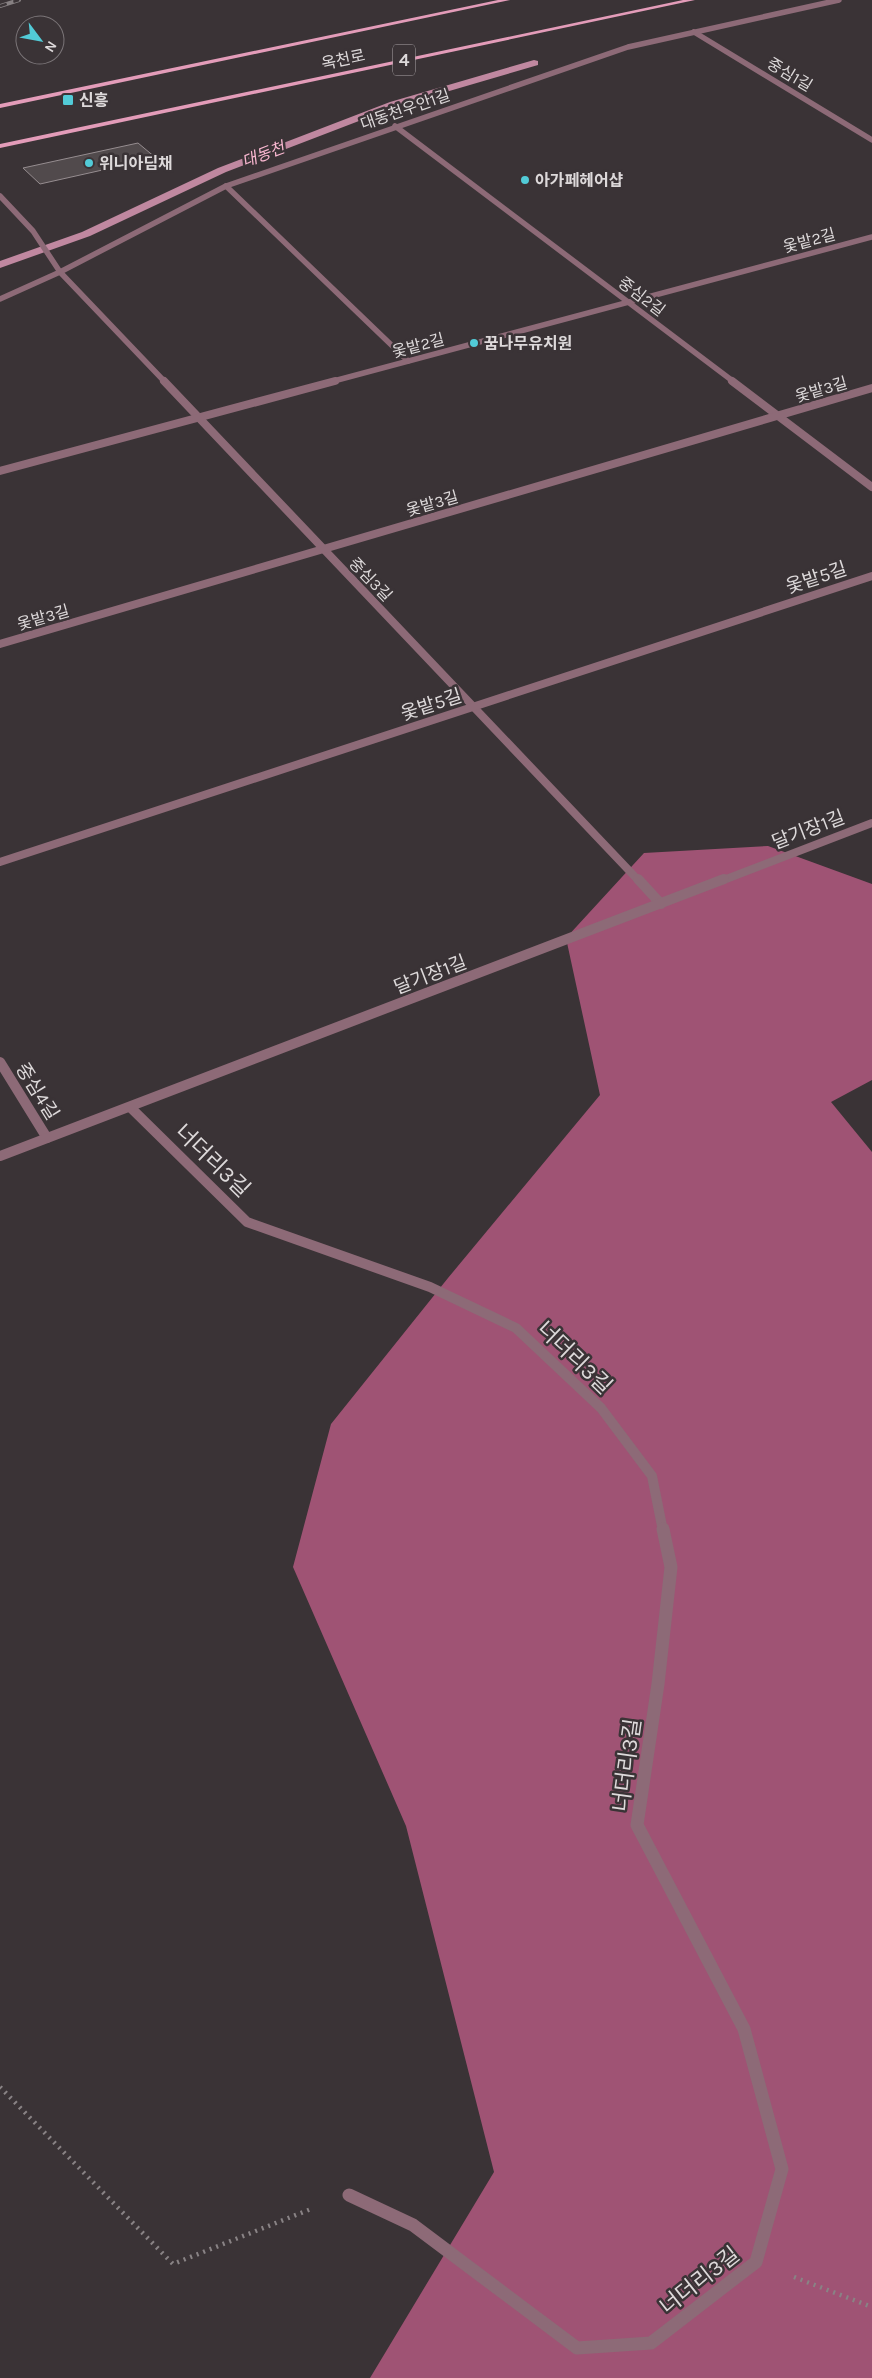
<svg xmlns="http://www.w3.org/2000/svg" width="872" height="2378" font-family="Karla,'Noto Sans KR',sans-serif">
  <rect width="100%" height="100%" fill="#3a3336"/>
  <polygon fill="#9f5374" points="768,846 872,884 872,1080 831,1102 872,1152 872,2378 370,2378 494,2172 406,1826 293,1567 331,1424 448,1278 600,1095 566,938 644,853"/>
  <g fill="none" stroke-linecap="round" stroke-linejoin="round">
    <polygon fill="#c088a0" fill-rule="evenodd" points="534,60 538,61 538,65 398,106 226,172 90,236 0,268 0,261 82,232 218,168 390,102"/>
  </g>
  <polygon fill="#514a4c" stroke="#968d90" points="138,143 156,158 40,184 23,168"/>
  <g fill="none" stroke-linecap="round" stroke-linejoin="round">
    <g stroke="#898385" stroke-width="4.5" stroke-dasharray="2 5" stroke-linecap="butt">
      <polyline points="0,2087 173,2264 311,2209"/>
      <polyline points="794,2277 872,2307"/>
    </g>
    <g stroke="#8d6a77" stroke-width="5.5">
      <polyline points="694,32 872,140"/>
      <polyline points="395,126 734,382"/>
      <polyline points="226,186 408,361"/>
      <polyline points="0,196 33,231 60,272 165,382"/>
      <polyline points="0,299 60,272 226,186 628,47 839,0"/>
      <polyline points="330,382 872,237"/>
    </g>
    <g stroke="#8d6a77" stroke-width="8">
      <polyline points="164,381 639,881"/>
      <polyline points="732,381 872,487"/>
      <polyline points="0,471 335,381"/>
      <polyline points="0,644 872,388"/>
      <polyline points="0,862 872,576"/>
      <polyline points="721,881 872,823"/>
    </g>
    <g stroke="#8d6a77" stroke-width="10">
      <polyline points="638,879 661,904"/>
      <polyline points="0,1062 47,1138"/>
      <polyline points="130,1107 247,1222 430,1287 516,1328 601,1408 652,1476 663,1531"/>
      <polyline points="0,1156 724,879"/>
    </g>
    <polyline stroke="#8d6a77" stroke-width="13" points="349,2195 413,2225 577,2348 651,2343 756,2262 782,2169 744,2029 637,1825 658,1684 671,1567 663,1529"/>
    <g fill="#e39cb9" fill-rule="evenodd">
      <polygon points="498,0 510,0 0,108 0,104"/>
      <polygon points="683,0 695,0 0,148 0,144"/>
    </g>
    <defs>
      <polyline id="rail" points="0,6 19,0"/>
    </defs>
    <use href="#rail" stroke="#868082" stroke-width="4"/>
    <use href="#rail" stroke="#3a3336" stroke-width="2.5" stroke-dasharray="7" stroke-linecap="butt"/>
  </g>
  <g fill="#52cbd7" stroke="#3a3336" stroke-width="2">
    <rect x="62" y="94" width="12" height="12" rx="2.5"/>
    <circle cx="89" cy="163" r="5"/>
    <circle cx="525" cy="180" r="5"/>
    <circle cx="474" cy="343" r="5"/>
  </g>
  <g text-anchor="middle" stroke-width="5" stroke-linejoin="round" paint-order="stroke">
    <g font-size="16" fill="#ddd9da" stroke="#3a3336">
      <text transform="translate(343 59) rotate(-12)" y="6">옥천로</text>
      <text transform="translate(790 74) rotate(31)" y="6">중심1길</text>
      <text transform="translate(405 109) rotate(-19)" y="6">대동천우안1길</text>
      <text transform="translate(809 240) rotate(-15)" y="6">옻밭2길</text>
      <text transform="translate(642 296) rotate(37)" y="6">중심2길</text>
      <text transform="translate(418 345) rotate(-15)" y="6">옻밭2길</text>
      <text transform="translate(821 389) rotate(-16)" y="6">옻밭3길</text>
      <text transform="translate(432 503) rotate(-16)" y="6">옻밭3길</text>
      <text transform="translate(371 579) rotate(46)" y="6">중심3길</text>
      <text transform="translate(43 617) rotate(-16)" y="6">옻밭3길</text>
    </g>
    <g font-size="16" font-weight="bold" fill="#ddd9da" stroke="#3a3336" text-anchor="start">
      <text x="79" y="106">신흥</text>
      <text x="99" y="169">위니아딤채</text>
      <text x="535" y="186">아가페헤어샵</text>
      <text x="484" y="349">꿈나무유치원</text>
    </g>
    <g font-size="16" font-style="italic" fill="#f9b7d0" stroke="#3a3336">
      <text transform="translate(263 154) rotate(-21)" y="6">대동천</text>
    </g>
    <rect fill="#3a3336" stroke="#aca7a9" stroke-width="1" x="393" y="44.5" width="22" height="31" rx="4"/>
    <g font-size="18" font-weight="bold" fill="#ddd9da">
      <text x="404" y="66">4</text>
    </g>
    <g font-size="19" fill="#ddd9da" stroke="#3a3336">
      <text transform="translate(816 577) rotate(-18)" y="7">옻밭5길</text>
      <text transform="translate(431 704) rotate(-18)" y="7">옻밭5길</text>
      <text transform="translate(808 829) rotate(-21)" y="7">달기장1길</text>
      <text transform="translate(430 974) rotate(-21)" y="7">달기장1길</text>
      <text transform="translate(38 1091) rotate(58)" y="7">중심4길</text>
    </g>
    <g font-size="22" fill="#ddd9da" stroke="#3a3336">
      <text transform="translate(213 1160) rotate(44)" y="8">너더리3길</text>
      <text transform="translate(575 1357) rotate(44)" y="8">너더리3길</text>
      <text transform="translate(626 1765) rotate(-82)" y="8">너더리3길</text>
      <text transform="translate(699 2280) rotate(-38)" y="8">너더리3길</text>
    </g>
  </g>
  <g transform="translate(40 40) rotate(122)"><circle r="24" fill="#3a3336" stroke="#7b7578"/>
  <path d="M0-4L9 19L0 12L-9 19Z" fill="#52cbd7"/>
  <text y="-8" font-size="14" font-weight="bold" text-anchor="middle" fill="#ddd9da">N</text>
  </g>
</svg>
